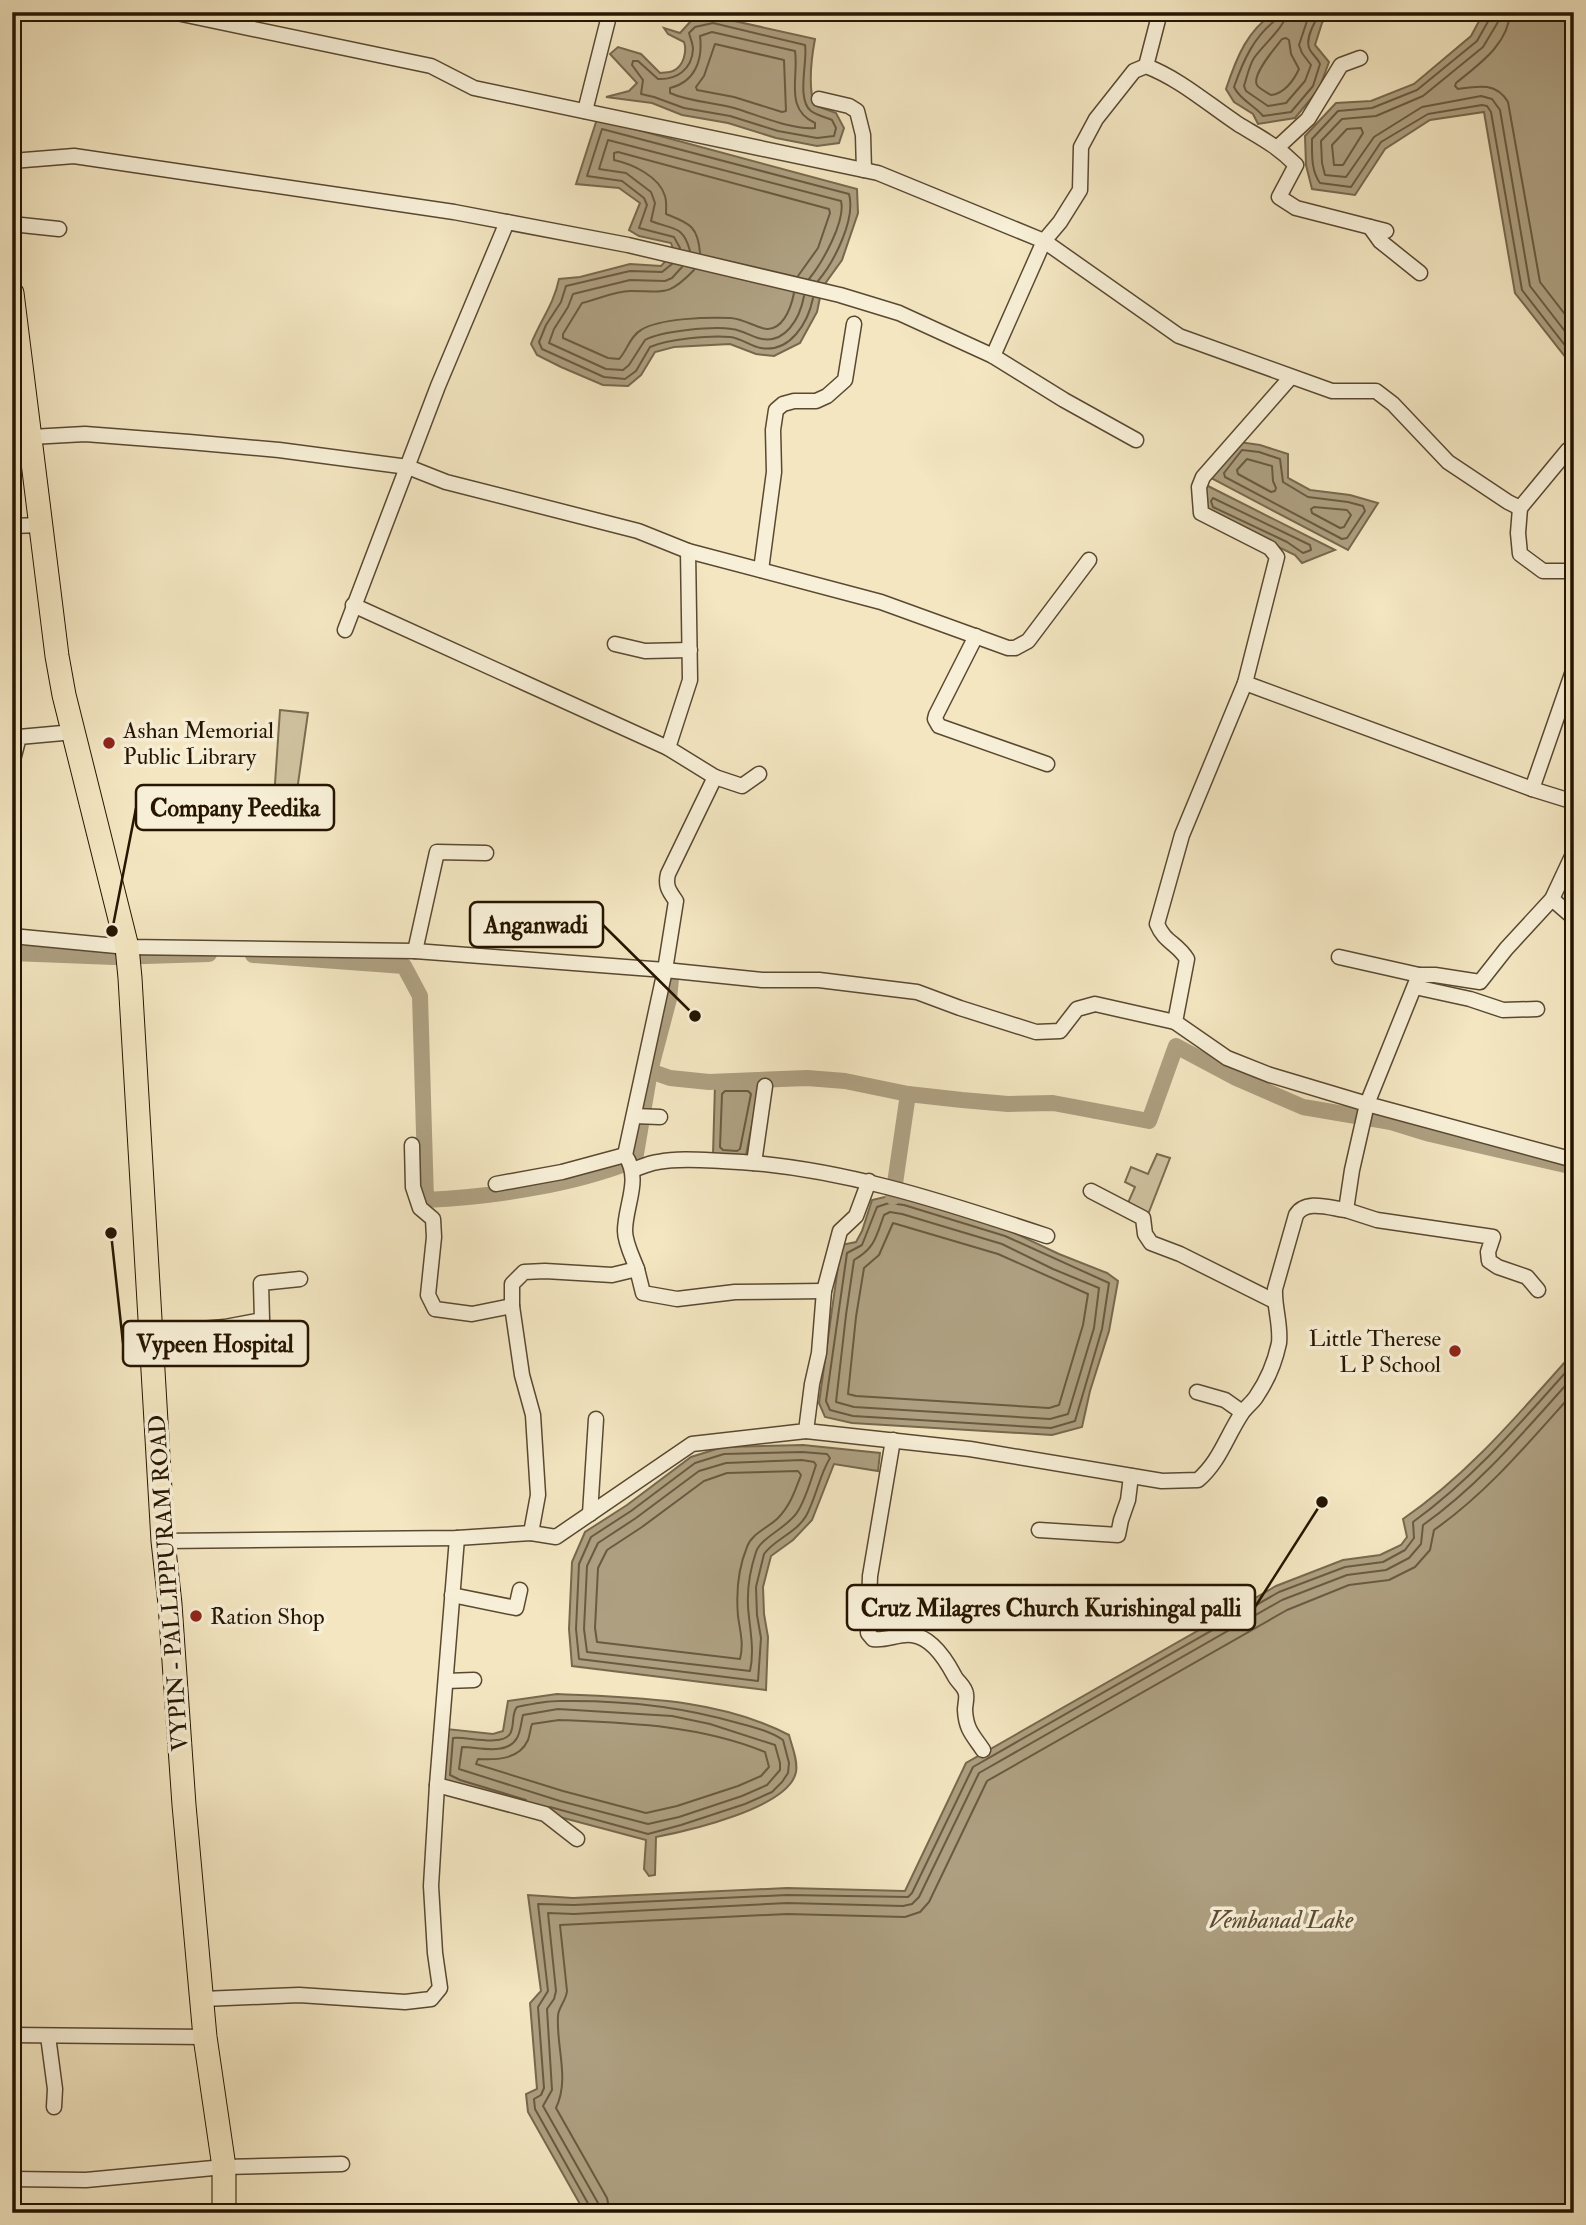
<svg xmlns="http://www.w3.org/2000/svg" width="1586" height="2225" font-family="'IM FELL Double Pica',serif">
  <rect width="100%" height="100%" fill="#f3e6c1"/>
  <filter id="stains"><feTurbulence type="fractalNoise" baseFrequency=".00286" numOctaves="4"/><feColorMatrix values="0 0 0 0 .2 0 0 0 0 .09 0 0 0 0 .02 0 0 0 .5 -.17"/></filter>
  <radialGradient id="worn" r=".72"><stop offset=".6" stop-color="#630" stop-opacity="0"/><stop offset="1" stop-color="#630" stop-opacity=".3"/></radialGradient>
  <g fill="#d0c2a0" stroke="#7b6c50" stroke-width="2">
    <polygon points="280,710 308,713 295,805 310,808 306,822 273,813"/>
    <polygon points="1157,1154 1170,1158 1147,1217 1127,1205 1135,1187 1125,1182 1131,1167 1148,1174"/>
  </g>
  <g fill="#ad9f80" stroke="#77684d" stroke-width="2">
    <path d="M1277,12H1330L1322,23L1315,45L1329,62L1319,89L1295,118L1258,124L1253,114L1234,102L1226,89C1236,59 1248,27 1277,12Z"/>
    <polygon points="1484,12 1574,12 1574,368 1515,293 1484,112 1430,120 1385,149 1355,195 1312,189 1306,165 1305,136 1336,103 1371,101 1414,84 1471,36"/>
    <path d="M712,16L815,39C811,60 808,84 814,105L836,113L844,128L839,143L817,146L776,138L728,123L682,115L652,103L606,97L629,91L637,83L610,54L618,47L641,54L660,73C664,72 669,73 673,71C684,66 687,51 684,42L668,34L664,28L680,33L691,21Z"/>
    <path d="M597,119L857,189L858,213L842,260L822,288L817,312L800,343L774,356L756,354L730,344L674,347L655,352L641,375L628,386L603,385L561,367L537,355L531,344C540,321 554,304 559,279L580,277L630,264L661,266L674,252L671,243L639,236L629,230L640,203L619,188L576,184Z"/>
    <polygon points="1239,442 1260,445 1288,454 1288,478 1310,490 1350,495 1378,503 1348,550 1211,478"/>
    <polygon points="1206,485 1335,550 1302,563 1295,555 1206,512"/>
    <polygon points="715,1084 760,1084 745,1160 713,1155"/>
    <polygon points="889,1196 905,1198 1008,1230 1059,1254 1107,1273 1118,1281 1109,1331 1090,1391 1082,1427 1052,1435 852,1423 825,1417 819,1403 841,1245 856,1242 862,1231 872,1200"/>
    <path d="M1574,1352V2213H585L528,2112L526,2094L537,2089L530,2003L541,1991L528,1895L573,1898L787,1888L905,1891L966,1763L1276,1586L1343,1560L1380,1555L1401,1545L1407,1537L1403,1519C1470,1473 1520,1412 1574,1352Z"/>
    <polygon points="803,1445 880,1453 878,1471 834,1464 812,1520 793,1540 771,1556 763,1587 764,1614 768,1637 766,1690 572,1666 569,1629 572,1562 585,1532 627,1505 691,1457 723,1447"/>
    <path d="M557,1694C636,1698 718,1698 789,1735C792,1747 798,1760 796,1772C789,1808 687,1831 656,1837L655,1875L649,1876L644,1869L646,1840L556,1816L441,1779L447,1729L493,1734L503,1731L508,1701Z"/>
  </g>
  <g fill="none" stroke-linecap="round" stroke-linejoin="round">
    <g stroke="#6a5a40" stroke-width="2">
      <path d="M1278,12L1277,19C1254,36 1243,61 1234,87C1240,100 1254,105 1263,116L1291,112L1313,86L1320,64C1318,59 1313,55 1310,50C1304,40 1315,21 1321,12"/>
      <path d="M1287,12C1286,26 1263,45 1254,58C1249,66 1247,77 1244,86L1246,91L1268,106L1286,103L1305,81L1311,65L1302,53L1299,45L1310,12"/>
      <path d="M1491,12L1490,18L1477,41L1417,90L1372,108L1338,111L1312,139C1312,154 1311,171 1320,183L1351,187L1381,142L1428,114L1482,105L1487,106L1491,112L1522,290L1574,357"/>
      <polyline points="1500,12 1498,22 1483,47 1423,96 1376,116 1342,119 1321,141 1322,163 1325,175 1346,177 1374,137 1422,107 1481,96 1492,99 1500,110 1530,286 1574,343"/>
      <path d="M1510,12C1509,44 1478,65 1456,83L1455,86L1458,89C1478,86 1496,82 1508,102L1540,282L1574,326"/>
      <path d="M713,23L805,45C808,60 796,100 811,111C816,115 825,117 832,120L836,128L834,136L817,138L778,131L730,116L684,108L654,97L641,94L643,80L632,65L633,61H638L658,79C676,80 692,70 693,49C693,44 690,37 689,33L695,27Z"/>
      <path d="M712,32L795,51C799,77 784,109 815,123V128C791,130 758,115 734,108C713,102 690,102 670,93V88C695,82 703,60 700,36Z"/>
      <path d="M1286,38L1289,40L1291,54L1299,69C1294,80 1284,94 1271,95C1268,93 1258,88 1257,85C1251,75 1276,47 1282,39Z"/>
      <polygon points="715,44 784,60 786,111 782,112 734,97 697,90 696,87 704,76"/>
      <polygon points="1361,128 1363,133 1343,165 1334,165 1332,145 1347,129"/>
      <path d="M680,248L674,237L639,228L647,205L644,198L622,181L587,176L602,129L849,194C856,219 834,262 818,281"/>
      <path d="M690,251C683,224 672,230 651,221L655,203L651,192L626,173L599,169L608,140L841,201C846,221 822,263 809,279"/>
      <path d="M700,253C698,225 688,223 666,214C666,208 667,202 665,196C659,176 632,164 614,160V153L618,152L829,209L830,213L818,248L798,276"/>
      <path d="M672,264L662,272L630,271L566,286L561,302L546,325L539,342L542,349L604,377L625,379L636,371L650,347C668,339 711,335 730,337C741,338 750,346 761,348C790,353 808,323 813,298"/>
      <path d="M682,267L672,278L665,281L630,280L573,294L568,307L554,329L549,343L606,369L623,370L629,365L645,340C661,331 713,326 732,329C741,330 749,335 758,338C785,346 800,318 804,296"/>
      <path d="M694,270C668,297 664,291 630,291C614,291 597,300 582,303L563,334V338L608,358L619,359C627,351 630,336 641,330C660,318 709,317 731,318C742,319 752,325 762,328C782,334 791,308 794,293"/>
      <polygon points="1242,450 1259,452 1280,459 1283,482 1308,497 1348,502 1363,506 1365,511 1347,538 1342,539 1225,477 1224,473"/>
      <polygon points="1247,459 1272,466 1273,481 1276,488 1275,491 1271,492 1238,474 1237,470"/>
      <polygon points="1213,498 1310,545 1311,550 1303,553 1287,542 1213,507 1211,501"/>
      <polygon points="1314,507 1347,510 1351,515 1344,527 1340,528 1312,513 1311,509"/>
      <polygon points="725,1091 748,1091 751,1094 740,1149 737,1151 723,1150 720,1147 722,1094"/>
      <polygon points="889,1203 904,1205 1005,1236 1109,1283 1102,1329 1075,1421 1051,1428 853,1416 830,1410 826,1401 847,1253 862,1245 877,1207"/>
      <path d="M890,1212L902,1214L1002,1244L1053,1269L1099,1288L1094,1328L1068,1414L1050,1419L854,1407L836,1402L846,1315L854,1260C875,1248 876,1237 884,1215Z"/>
      <polygon points="893,1223 998,1254 1088,1294 1083,1325 1059,1405 1049,1408 856,1396 848,1394 856,1317 864,1268 879,1255"/>
      <path d="M802,1452L827,1454L830,1458C819,1476 816,1498 806,1516C796,1533 775,1539 764,1554L756,1587L757,1615L761,1638L758,1681L579,1659L576,1629L579,1564L591,1537L631,1511L695,1463L724,1454Z"/>
      <path d="M802,1460L814,1462L816,1465C811,1480 806,1498 798,1511C789,1527 761,1537 756,1552C749,1573 746,1595 749,1617C751,1635 754,1653 750,1671L587,1652L584,1629L587,1566L598,1543L636,1518L699,1471L726,1463Z"/>
      <path d="M798,1471L801,1475C795,1491 790,1506 778,1518C768,1528 752,1533 747,1547C738,1569 736,1593 738,1616C740,1631 744,1644 740,1659L597,1642L595,1628L598,1568L607,1550L642,1527L704,1481L727,1473Z"/>
      <path d="M558,1709L672,1716L710,1724L775,1745L780,1763V1770L767,1785L742,1796L679,1817L648,1824L560,1801L459,1769L462,1747C478,1747 507,1756 517,1738C521,1731 521,1722 523,1715Z"/>
      <path d="M559,1720C629,1723 699,1725 765,1752L769,1767L761,1776L738,1786L677,1806L646,1813L563,1791L476,1764L478,1759C496,1760 519,1760 528,1740C530,1735 530,1729 532,1724Z"/>
      <path d="M526,1800L460,1780L450,1775L453,1738C466,1736 501,1747 510,1734C515,1726 511,1714 517,1707C531,1704 546,1701 560,1701C620,1700 680,1706 738,1723C753,1727 770,1731 783,1740L789,1763L788,1773L782,1782L772,1792L745,1804L681,1825L648,1834L550,1807"/>
      <path d="M591,2213L590,2207L535,2109L534,2099L541,2095L544,2088L538,2007L548,1991L538,1904L574,1905L787,1895L908,1897L912,1893L973,1767L1279,1592L1345,1567L1383,1562L1405,1550L1414,1538L1413,1522C1475,1477 1523,1420 1574,1363"/>
      <path d="M600,2213L598,2203L543,2106L552,2090L547,2009L554,1999L556,1991L548,1913L574,1914L787,1903L903,1906L912,1904L919,1897L979,1773L1282,1600L1347,1575L1386,1570L1409,1558L1421,1544L1423,1525C1481,1484 1526,1429 1574,1376"/>
      <path d="M610,2213L607,2198L556,2108C570,2079 556,2047 558,2016C558,2008 566,2001 567,1991L560,1925L787,1914L905,1917L920,1912L929,1902L987,1781L1287,1610L1349,1585L1389,1580L1415,1567L1430,1550L1434,1530C1488,1492 1530,1441 1574,1392"/>
    </g>
    <g stroke="#ad9f80" stroke-width="16">
      <polyline points="12,953 114,957 209,954"/>
      <path d="M253,955L404,966L420,996L426,1200C492,1197 573,1185 635,1160L650,1071L669,999L671,979"/>
      <polyline points="650,1071 670,1078 709,1082 807,1078 845,1081 908,1094 962,1100 1008,1104 1053,1103 1149,1121 1176,1046 1236,1078 1303,1107 1391,1122 1430,1134 1574,1167"/>
      <polyline points="893,1197 908,1094"/>
    </g>
    <defs>
      <g id="minor">
        <polyline points="172,12 431,66 474,88 878,173 1044,241 1179,336 1332,391 1376,391 1393,404 1448,462 1508,502 1520,508 1568,450 1574,446"/>
        <polyline points="1146,66 1160,12"/>
        <polyline points="819,99 849,106 857,111 863,135 864,170"/>
        <polyline points="585,111 610,12"/>
        <polyline points="1278,147 1308,119 1341,65 1360,58"/>
        <polyline points="12,161 74,156 454,212 628,245 840,295 899,313 993,356 1064,400 1136,440"/>
        <polyline points="12,224 59,229"/>
        <polyline points="1370,227 1380,241 1420,273"/>
        <path d="M993,356L1044,241L1060,222L1080,190L1081,147L1096,119L1134,71L1146,66C1180,79 1208,104 1238,124C1261,138 1276,145 1296,165L1279,197L1296,208L1386,231"/>
        <polyline points="31,437 85,434 189,442 279,450 408,467 446,482 638,531 688,551 881,602 1008,648 1015,648 1028,641 1089,560"/>
        <polyline points="1520,508 1518,533 1520,554 1543,571 1574,571"/>
        <polyline points="12,526 41,525"/>
        <polyline points="761,570 774,472 773,430 776,410 783,404 794,401 816,401 827,396 845,380 854,324"/>
        <polyline points="353,605 668,748"/>
        <polyline points="345,630 438,386 507,222"/>
        <polyline points="976,636 936,715 935,719 939,726 1047,764"/>
        <polyline points="615,644 645,651 690,650"/>
        <polyline points="1574,668 1532,789 1574,802"/>
        <polyline points="1245,683 1532,789"/>
        <polyline points="12,756 14,756 19,737 74,732"/>
        <polyline points="715,777 742,786 759,774"/>
        <polyline points="1574,852 1552,899 1506,949 1480,982 1435,975 1419,975 1367,1104 1574,1160"/>
        <polyline points="1552,899 1574,918"/>
        <polyline points="12,936 127,947 415,951 665,970 762,980 819,980 917,992 960,1008 1036,1032 1060,1031 1077,1009 1095,1004 1175,1022"/>
        <polyline points="415,951 437,852 486,853"/>
        <polyline points="1339,957 1419,975"/>
        <polyline points="1415,987 1470,999 1503,1010 1537,1009"/>
        <polyline points="634,1116 660,1117"/>
        <polyline points="412,1145 413,1187 420,1208 433,1219 434,1237 428,1295 435,1309 472,1314 512,1306"/>
        <polyline points="754,1163 765,1086"/>
        <path d="M633,1170C641,1167 649,1163 658,1162C678,1158 701,1160 722,1161C833,1165 942,1201 1047,1236"/>
        <polyline points="496,1184 562,1172 625,1155"/>
        <polyline points="1091,1191 1143,1218 1145,1234 1151,1243 1180,1254 1274,1301"/>
        <polyline points="1346,1210 1377,1220 1493,1237 1488,1252 1489,1261 1498,1267 1527,1277 1538,1290"/>
        <path d="M637,1269C633,1258 625,1243 625,1231C625,1205 642,1179 625,1155L665,970L676,901C669,891 665,886 668,874L715,777L668,748L690,680L688,551"/>
        <polyline points="151,1333 225,1327 262,1320 261,1283 300,1279"/>
        <polyline points="1197,1392 1225,1400 1242,1412"/>
        <path d="M806,1431L970,1449L1162,1481L1198,1480C1220,1461 1226,1437 1242,1413C1246,1407 1252,1403 1256,1397C1267,1381 1275,1362 1279,1343C1281,1324 1274,1307 1275,1289L1296,1215C1305,1199 1330,1208 1346,1210L1352,1170L1367,1104L1270,1075L1227,1058L1175,1022L1187,959C1176,942 1165,943 1157,924L1182,835L1245,683L1277,557L1270,548L1201,513L1199,487L1203,477L1291,377"/>
        <path d="M893,1440L870,1576L868,1633L873,1639C887,1641 899,1633 912,1635C931,1637 946,1660 954,1675C957,1682 965,1686 966,1694C967,1699 965,1705 965,1710C966,1730 973,1735 983,1750"/>
        <polyline points="590,1514 596,1419"/>
        <polyline points="1039,1530 1118,1535 1121,1520 1128,1500 1131,1476"/>
        <polyline points="531,1533 538,1495 533,1415 522,1375 512,1306 512,1284 524,1272 545,1271 612,1275 637,1269 643,1293 677,1299 735,1292 824,1291"/>
        <polyline points="457,1538 437,1785 545,1814 577,1839"/>
        <polyline points="163,1541 457,1538 531,1533 556,1537 692,1444 806,1431 812,1384 819,1353 824,1291 840,1231 856,1216 869,1181"/>
        <polyline points="452,1595 516,1608 520,1590"/>
        <polyline points="446,1681 474,1680"/>
        <polyline points="203,1999 299,1995 405,2002 431,1999 440,1988 435,1953 431,1886 437,1785"/>
        <polyline points="12,2035 205,2037"/>
        <polyline points="48,2036 55,2089 54,2107"/>
        <polyline points="12,2179 86,2180 224,2167 342,2164"/>
      </g>
      <polyline id="primary" points="12,293 57,656 64,695 127,947 130,978 163,1541 170,1604 184,1805 205,2037 224,2167 224,2213"/>
    </defs>
    <use href="#minor" stroke="#594931" stroke-width="17"/>
    <use href="#primary" stroke="#261501" stroke-width="25"/>
    <use href="#minor" stroke="#f7efd7" stroke-width="14"/>
    <use href="#primary" stroke="#f3e6c1" stroke-width="23"/>
  </g>
  <g fill="#8f2418" stroke="#f7efd7" stroke-width="2.5">
    <circle cx="109" cy="743" r="7"/>
    <circle cx="1455" cy="1351" r="7"/>
    <circle cx="196" cy="1616" r="7"/>
  </g>
  <g text-anchor="middle" stroke-width="7" stroke-linejoin="round" paint-order="stroke">
    <g font-size="23" fill="#261501" stroke="#f7efd7" text-anchor="start">
      <text x="123" y="738">Ashan Memorial<tspan x="123" dy="26">Public Library</tspan></text>
      <text x="1441" y="1346" text-anchor="end">Little Therese<tspan x="1441" dy="26">L P School</tspan></text>
      <text x="210" y="1624">Ration Shop</text>
    </g>
    <g font-size="23" fill="#261501" stroke="#f7efd7">
      <text transform="translate(168 1583) rotate(-94)" y="8">VYPIN - PALLIPPURAM ROAD</text>
    </g>
    <g font-size="24" font-style="italic" fill="#5c4c34" stroke="#f7efd7">
      <text x="1281" y="1928">Vembanad Lake</text>
    </g>
  </g>
  <path fill="none" stroke="#261501" stroke-width="2.5" d="M112 931L136 808M695 1016L603 925M111 1233L123 1343M1322 1502L1255 1607"/>
  <g fill="#261501" stroke="#f7efd7" stroke-width="2.5">
    <circle cx="112" cy="931" r="7"/>
    <circle cx="695" cy="1016" r="7"/>
    <circle cx="111" cy="1233" r="7"/>
    <circle cx="1322" cy="1502" r="7"/>
  </g>
  <g fill="#f7efd7" stroke="#261501" stroke-width="2.5">
    <rect x="136" y="785" width="198" height="45" rx="7"/>
    <rect x="470" y="902" width="133" height="45" rx="7"/>
    <rect x="123" y="1321" width="185" height="45" rx="7"/>
    <rect x="847" y="1585" width="408" height="45" rx="7"/>
  </g>
  <g font-size="24" text-anchor="middle" font-weight="bold" fill="#261501">
    <text x="235" y="816">Company Peedika</text>
    <text x="536" y="933">Anganwadi</text>
    <text x="215" y="1352">Vypeen Hospital</text>
    <text x="1051" y="1616">Cruz Milagres Church Kurishingal palli</text>
  </g>
  <rect width="1586" height="2225" fill="none" stroke="#f3e6c1" stroke-width="42"/>
  <rect x="14" y="14" width="1558" height="2197" fill="none" stroke="#261501" stroke-width="3.5"/>
  <rect x="21" y="21" width="1544" height="2183" fill="none" stroke="#261501" stroke-width="2"/>
  <rect width="100%" height="100%" filter="url(#stains)"/>
  <rect width="100%" height="100%" fill="url(#worn)"/>
</svg>
